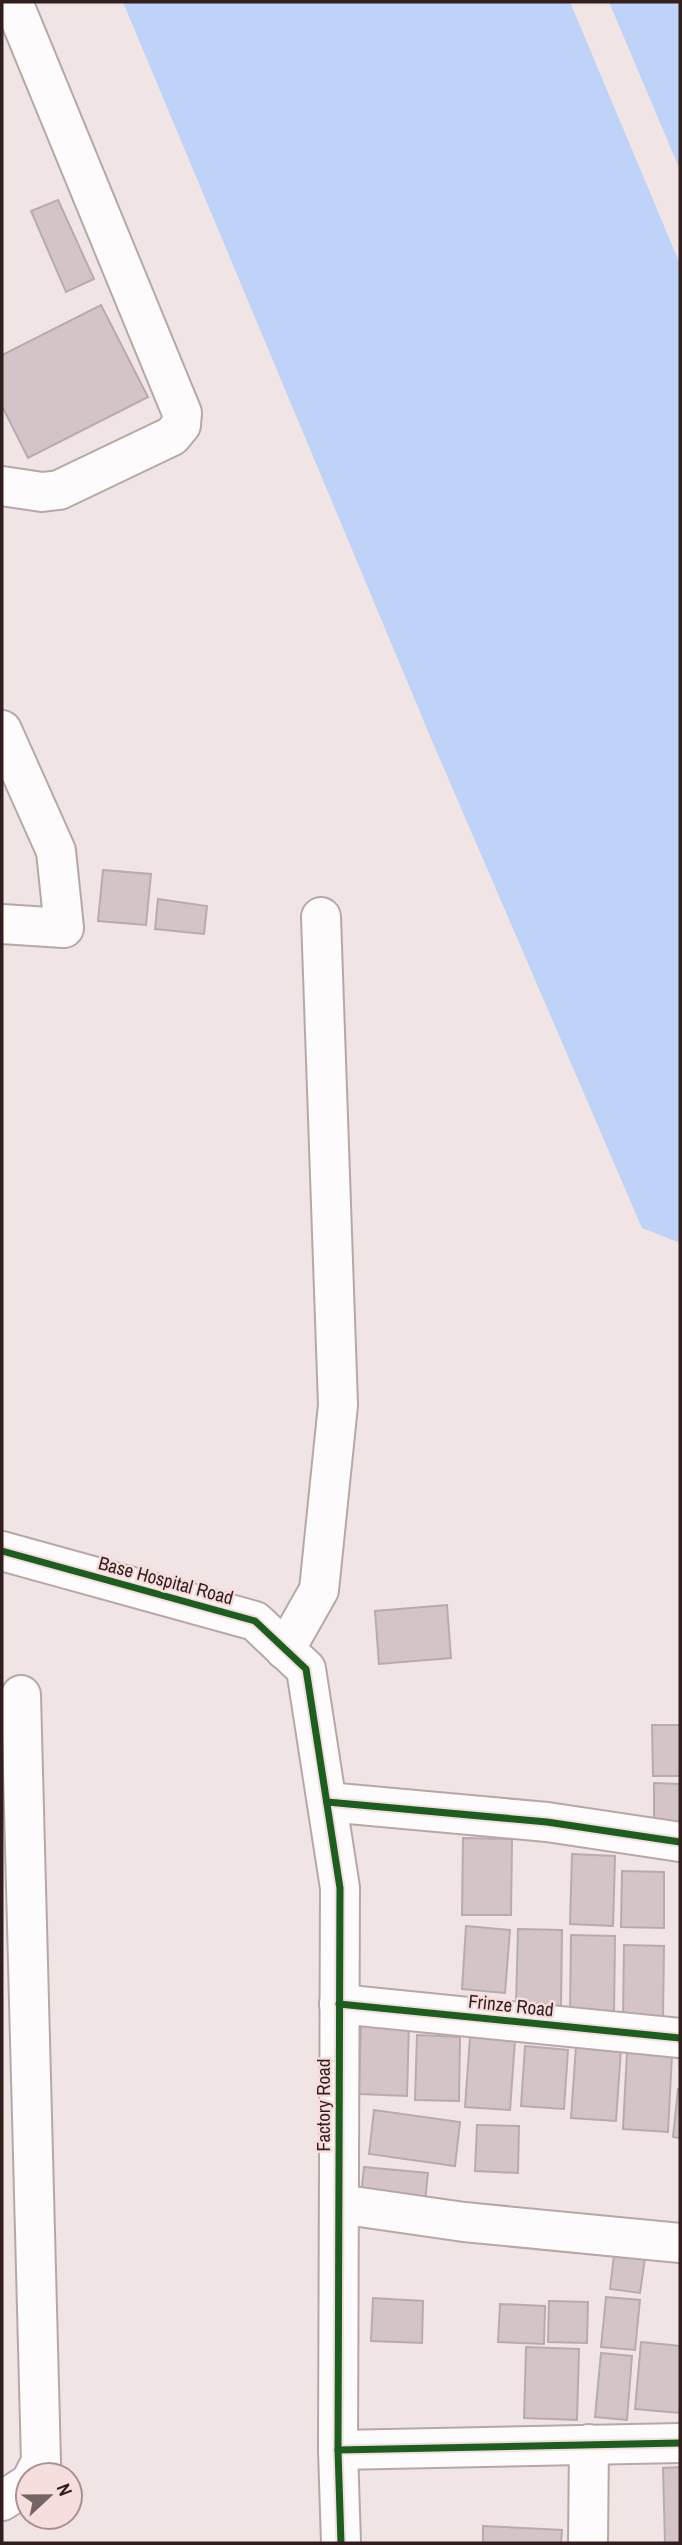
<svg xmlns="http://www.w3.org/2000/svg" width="682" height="2545" font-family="'Archivo Narrow',sans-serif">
  <rect width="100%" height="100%" fill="#f1e4e4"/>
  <g fill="#bed3f7">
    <polygon points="123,2 570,2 680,264 680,1243 642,1228 430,736"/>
    <polygon points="609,2 680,2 680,170"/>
  </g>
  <g fill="#d4c4c7" stroke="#b9aaae" stroke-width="2">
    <polygon points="58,200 94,279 66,292 31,211"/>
    <polygon points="101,305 148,397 28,458 2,406 2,355"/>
    <polygon points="103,870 151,874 146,925 98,921"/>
    <polygon points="158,899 207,906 204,934 155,929"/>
    <polygon points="447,1605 451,1658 379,1664 375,1611"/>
    <polygon points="652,1725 680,1725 680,1776 653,1776"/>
    <polygon points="654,1783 680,1784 680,1835 654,1835"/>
    <polygon points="463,1838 512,1839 511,1915 462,1915"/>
    <polygon points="572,1854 615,1856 613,1926 570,1924"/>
    <polygon points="622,1871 664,1872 664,1928 621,1927"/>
    <polygon points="466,1926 510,1930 505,1993 462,1989"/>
    <polygon points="518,1929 562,1930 561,2007 516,2005"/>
    <polygon points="571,1935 615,1936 614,2015 570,2014"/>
    <polygon points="624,1945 664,1946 663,2018 623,2017"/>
    <polygon points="361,2021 409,2023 407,2096 359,2094"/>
    <polygon points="417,2035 460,2037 459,2101 415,2100"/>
    <polygon points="470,2037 515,2040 510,2110 465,2107"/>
    <polygon points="525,2046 568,2050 564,2109 521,2106"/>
    <polygon points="576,2046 621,2049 616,2121 571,2118"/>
    <polygon points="627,2052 672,2055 668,2132 623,2129"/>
    <polygon points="678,2089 680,2089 680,2138 673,2137"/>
    <polygon points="374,2110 460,2122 455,2166 369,2154"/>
    <polygon points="477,2125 519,2126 518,2173 475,2171"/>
    <polygon points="364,2167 428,2173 425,2202 361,2196"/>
    <polygon points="615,2247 646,2251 640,2293 610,2289"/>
    <polygon points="606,2297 640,2300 635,2350 601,2347"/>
    <polygon points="373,2298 423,2301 422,2343 371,2341"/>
    <polygon points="549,2301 588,2302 587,2343 548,2342"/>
    <polygon points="500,2304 545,2306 544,2344 498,2342"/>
    <polygon points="641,2342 680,2346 680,2413 635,2409"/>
    <polygon points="526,2347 579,2349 577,2420 524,2418"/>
    <polygon points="601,2353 632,2356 627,2420 595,2417"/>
    <polygon points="680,2467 680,2543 665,2543 663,2468"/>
    <polygon points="483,2526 562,2530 561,2543 483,2543"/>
  </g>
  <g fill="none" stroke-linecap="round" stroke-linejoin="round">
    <defs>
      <g id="minor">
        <polyline points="2,486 42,492 59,490 172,436 181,425 182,413 13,2"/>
        <polyline points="2,730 56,851 64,928 2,924"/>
        <polyline points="2,1551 255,1621 306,1669 340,1888 338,2450 341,2543"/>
        <polyline points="285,1650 319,1590 338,1405 321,917"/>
        <polyline points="21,1695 41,2462 34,2475"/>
        <polyline points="327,1802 547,1822 680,1842"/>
        <polyline points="339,2004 680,2038"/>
        <polyline points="339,2204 464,2222 680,2243"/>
        <polyline points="338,2450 680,2443"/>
        <polyline points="2,2501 28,2484"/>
        <polyline points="588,2543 589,2444"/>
      </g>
    </defs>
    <use href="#minor" stroke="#b7a8a8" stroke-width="42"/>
    <use href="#minor" stroke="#fdfbfb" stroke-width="38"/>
    <defs>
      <g id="cycleway">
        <polyline points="2,1551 255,1621 306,1669 340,1888 338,2450 341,2543"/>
        <polyline points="327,1802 547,1822 680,1842"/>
        <polyline points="339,2004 680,2038"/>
        <polyline points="338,2450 680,2443"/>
      </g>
    </defs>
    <use href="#cycleway" stroke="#f7dede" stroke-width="11"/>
    <use href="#cycleway" stroke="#1b5e20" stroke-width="7"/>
  </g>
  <g text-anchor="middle" stroke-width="5" stroke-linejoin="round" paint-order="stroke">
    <g font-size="19" fill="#331e1e" stroke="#f7dede">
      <text transform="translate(166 1580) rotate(15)" y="7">Base Hospital Road</text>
      <text transform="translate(511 2005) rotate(6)" y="7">Frinze Road</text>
      <text transform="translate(323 2105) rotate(-90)" y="7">Factory Road</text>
    </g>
  </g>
  <rect width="682" height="2545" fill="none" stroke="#331e1e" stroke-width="7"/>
  <g transform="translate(49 2496) rotate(68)"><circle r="33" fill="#f7dede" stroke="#a99191" stroke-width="2"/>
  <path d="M0-5L12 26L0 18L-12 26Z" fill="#766363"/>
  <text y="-10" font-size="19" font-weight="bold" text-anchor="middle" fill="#331e1e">N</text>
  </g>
</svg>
